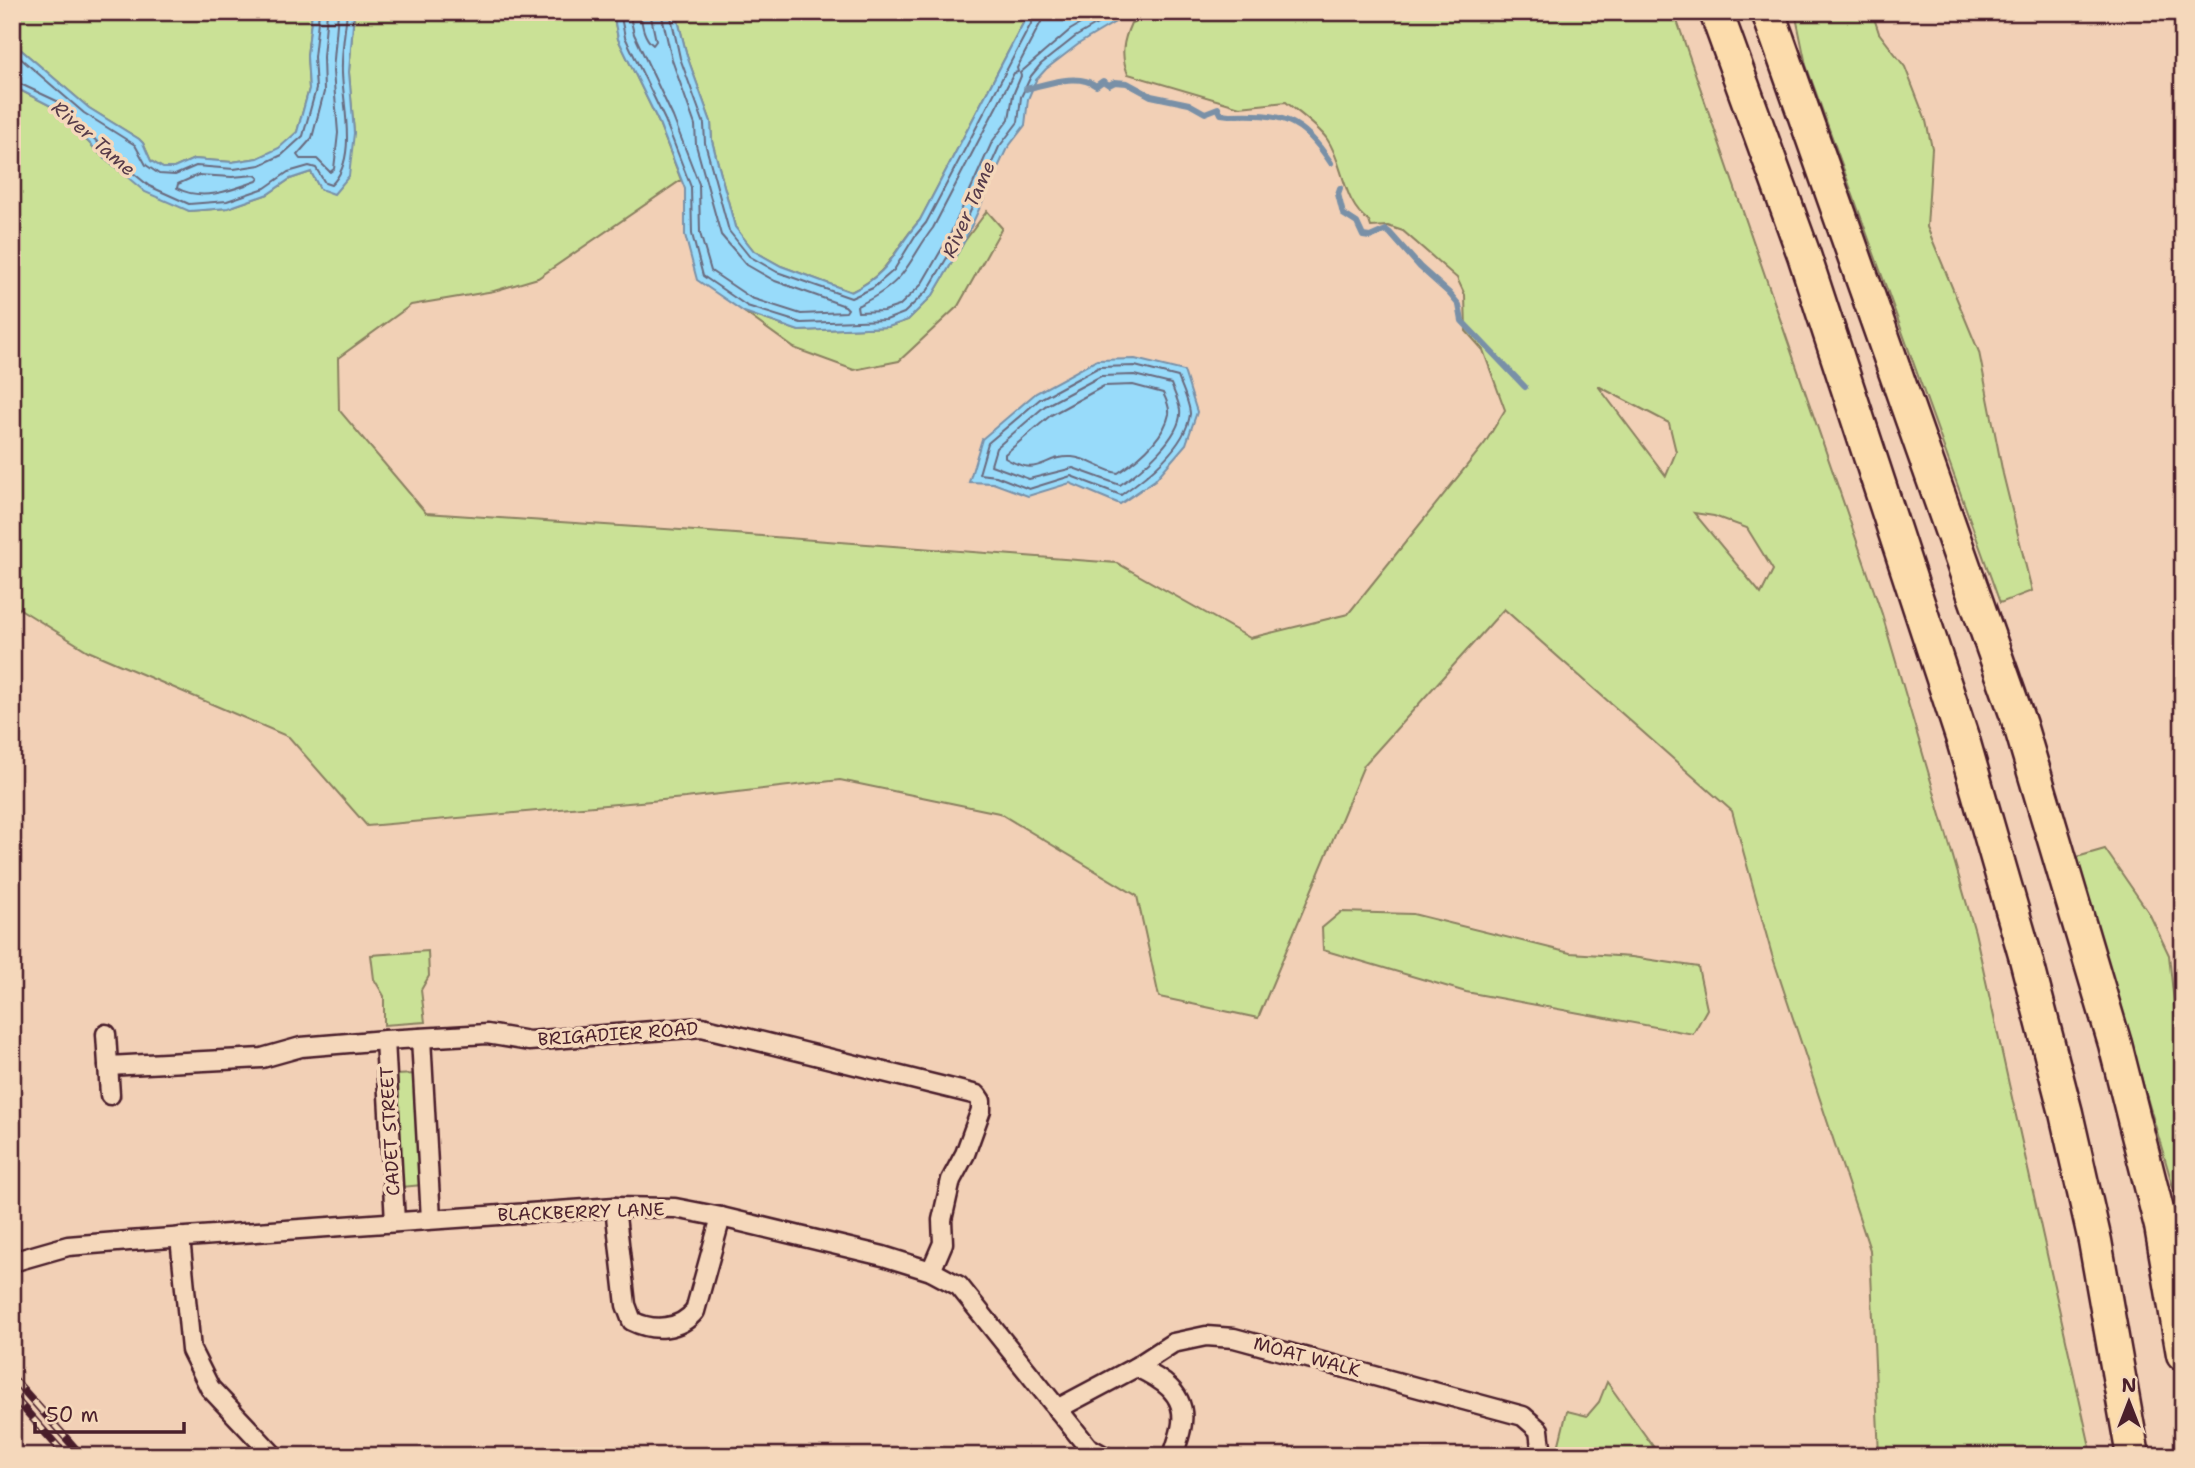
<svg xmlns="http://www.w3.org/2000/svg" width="2195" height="1468" font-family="'Shantell Sans',sans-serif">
  <rect width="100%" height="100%" fill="#f2d0b6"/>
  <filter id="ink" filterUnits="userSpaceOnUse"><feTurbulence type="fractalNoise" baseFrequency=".0143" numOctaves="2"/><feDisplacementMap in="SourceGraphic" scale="14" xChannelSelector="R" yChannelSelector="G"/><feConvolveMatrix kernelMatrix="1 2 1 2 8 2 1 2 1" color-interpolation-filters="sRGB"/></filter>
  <g filter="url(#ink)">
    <g fill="#cae196" stroke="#8a8060" stroke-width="2" fill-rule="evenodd">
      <polygon points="12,12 312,12 307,56 309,89 297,132 279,149 258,158 232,162 194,159 174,168 163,168 151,161 143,143 139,139 89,108 12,42"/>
      <path d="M354,12H613L618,39L659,123L681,180L538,278L494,291L411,305L338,358L339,410L426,513L695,531L1117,563L1250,638L1348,614L1485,443L1505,410L1483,350L1466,331L1465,295L1457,278L1403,231L1388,226L1371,227L1369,221C1342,203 1344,163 1327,139C1317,125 1299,113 1286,102L1240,107L1128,74C1120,55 1123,41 1131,23L1162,12H1674L1882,614L1975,932L2092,1456H1879L1870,1250L1772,955L1732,811L1504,609L1364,765L1258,1018L1159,997L1137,896L999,813L840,780L685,798L367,826L289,737L88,651L12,604V255L22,227L12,221V86L55,108L100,154L189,211L228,208L268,194L290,179L311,172L320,189L354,133L349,72ZM1598,386L1669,423L1676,452L1666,476ZM1694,513L1714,516L1747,528L1773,570L1761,594Z"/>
      <path d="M676,12H1029L920,220C892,250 893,271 851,292L781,266L754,251L735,227L712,141L711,122L687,56Z"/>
      <polygon points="1795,12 1872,12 1879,33 1905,67 1926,121 1932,148 1927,227 1979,352 2003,474 2032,591 2000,603 1806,65"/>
      <polygon points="987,211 1002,228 958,306 899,361 854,370 794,348 744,312 799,331 888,327 908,320 933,295 964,242"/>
      <polygon points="2105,849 2149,913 2169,955 2176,1022 2183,1045 2183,1227 2178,1204 2077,857"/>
      <polygon points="1341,912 1413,914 1570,953 1632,957 1698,967 1707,1009 1693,1034 1466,992 1323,950 1322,928"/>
      <polygon points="428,951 429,976 421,990 425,1022 384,1025 384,996 374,979 371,955"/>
      <polygon points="415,1074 422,1185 402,1187 396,1075"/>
      <polygon points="1607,1382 1660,1456 1556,1456 1567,1411 1587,1416 1599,1402"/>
    </g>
    <g fill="#98dbfa" stroke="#7990a7" stroke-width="2">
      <polygon points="312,12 354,12 349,72 354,133 349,176 334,194 320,189 311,172 290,179 268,194 228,208 189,211 145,192 100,154 55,108 12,86 12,42 89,108 139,139 143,143 151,161 163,168 174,168 194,159 232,162 258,158 279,148 297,132 309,89 307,56"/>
      <path d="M613,12H676L687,56L711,122L712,141L735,227L754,251L781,266L851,292C893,272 893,250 920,220L1029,12H1136L1122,18L1080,43L1046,69L1036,80L1028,99L1025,125L1006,150L964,242L933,295L908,320L888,327L799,331L744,312L697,280L685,235V189L659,123L618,39Z"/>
      <polygon points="1135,359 1184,371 1197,412 1186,444 1155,480 1120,504 1070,483 1028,496 993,483 969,482 982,439 1036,393 1097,360"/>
    </g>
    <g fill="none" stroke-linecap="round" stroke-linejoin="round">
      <g stroke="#696a7e" stroke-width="2">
        <polyline points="327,12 323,57 324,92 312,138 297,155 300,159 317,159 330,172 334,169 338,133 333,71 338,12"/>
        <polyline points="620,12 625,37 665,120 691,187 692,234 703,276 747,306 801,323 886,320 904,313 928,290 958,239 999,147 1018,122 1021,97 1031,76 1041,64 1075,37 1118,12"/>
        <polyline points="629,12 634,34 673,117 699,184 700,233 711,271 751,298 801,314 846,312 848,309 845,306 775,281 747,265 721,235 696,145 695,125 672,60 661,12"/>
        <path d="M640,12C642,24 643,37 653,45L656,41L650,12"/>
        <polyline points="670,12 680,58 704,124 705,143 729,231 749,256 777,272 851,298 873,288 894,270 915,236 926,223 1034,18 1034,12"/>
        <path d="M1043,12L1041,22L1017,68L1018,72L1014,73L933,228C921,243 914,259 902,274C890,289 874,298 857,306L858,312L884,311L899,306L921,285L950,235L992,142L1009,119L1013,95L1021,76L1020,73L1070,30L1101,12"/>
        <polyline points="12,51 84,113 135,145 146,165 159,174 175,175 196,166 234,169 260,165 282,155 303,136 316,89 314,57 319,12"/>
        <path d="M12,80L59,102L104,149L149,186L189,204L227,201L265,188L288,172L309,166L316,168L325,183L331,185C358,160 343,106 342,73C341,53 345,32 347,12"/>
        <path d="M198,175L232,177L255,175L259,178L257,181C232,190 202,202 177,188L178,184Z"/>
        <path d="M1135,366L1178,377C1182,387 1190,404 1190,414C1186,447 1146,477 1121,495L1071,476L1029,489L996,476L979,474L988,443L1040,399L1099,367Z"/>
        <path d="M1134,375L1171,384C1174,392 1179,402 1180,410C1183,436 1139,472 1120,485L1073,468L1029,479L991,465L996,448L1045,406L1101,376Z"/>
        <path d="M1133,385L1163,393C1166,399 1170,408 1169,414C1164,439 1137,460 1118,473C1103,471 1088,458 1072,457C1042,455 1041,479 1005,458V454L1051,415L1104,386Z"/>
      </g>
      <g stroke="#7990a7" stroke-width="6">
        <path d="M1026,89C1047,84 1078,72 1096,86L1103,81L1109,85L1115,82L1127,83L1151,96L1189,104L1205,113L1218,108L1221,114L1229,115C1281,113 1301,117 1331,163"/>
        <polyline points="1340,188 1338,194 1343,214 1357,223 1363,236 1370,237 1386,230 1390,233 1420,267 1449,293 1459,305 1462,321 1525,387"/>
      </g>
      <defs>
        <g id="minor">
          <polyline points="106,1034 110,1095"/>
          <polyline points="421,1038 431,1219"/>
          <polyline points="385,1040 395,1222"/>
          <polyline points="108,1066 262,1058 301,1047 385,1040 487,1034 529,1041 702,1027 977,1095 981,1101 981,1110 965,1154 951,1180 942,1220 943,1243 931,1271"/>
          <path d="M615,1207L626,1305L632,1321C654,1332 680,1330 695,1311L721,1217"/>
          <polyline points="180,1237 191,1350 210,1388 274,1456"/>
          <polyline points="12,1262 68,1246 129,1241 615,1207 675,1208 721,1217 883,1256 931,1271 959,1286 1088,1447 1104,1456"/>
          <path d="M1136,1367C1160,1378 1186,1393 1182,1423C1181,1434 1176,1445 1173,1456"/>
          <polyline points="1057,1409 1136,1367 1173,1343 1206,1336 1234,1338 1523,1416 1539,1430 1542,1456"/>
        </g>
        <g id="motorway">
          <polyline points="1716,12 1804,255 1963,740 2025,955 2066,1113 2095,1241 2133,1456"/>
          <polyline points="1768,12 2020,725 2115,1044 2161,1226 2183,1354"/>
        </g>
      </defs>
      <use href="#minor" stroke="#4a1f2b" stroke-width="23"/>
      <use href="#motorway" stroke="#4a1f2b" stroke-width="37"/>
      <use href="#minor" stroke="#f5d8bb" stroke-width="18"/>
      <use href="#motorway" stroke="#fcdcac" stroke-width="32"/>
      <defs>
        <g id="rail">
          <polyline points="12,1377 82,1456"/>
          <polyline points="12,1395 66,1456"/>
        </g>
      </defs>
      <use href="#rail" stroke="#4a1f2b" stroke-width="8"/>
      <use href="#rail" stroke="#f5d8bb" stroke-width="5" stroke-dasharray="16" stroke-linecap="butt"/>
    </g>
  </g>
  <g text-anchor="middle" stroke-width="7" stroke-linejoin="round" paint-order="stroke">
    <g font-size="18" fill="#4a1f2b" stroke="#f5d8bb">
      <text transform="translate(618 1034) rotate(-4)" y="6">BRIGADIER ROAD</text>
      <text transform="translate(390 1131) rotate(-93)" y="6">CADET STREET</text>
      <text transform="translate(581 1212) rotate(-2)" y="6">BLACKBERRY LANE</text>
      <text transform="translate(1307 1357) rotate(15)" y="6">MOAT WALK</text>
    </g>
    <g font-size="19" font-style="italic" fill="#563b4a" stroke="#f5d8bb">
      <text transform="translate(94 138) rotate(41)" y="7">River Tame</text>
      <text transform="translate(968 209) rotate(-66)" y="7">River Tame</text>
    </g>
  </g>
  <rect width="2195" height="1468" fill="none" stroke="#f5d8bb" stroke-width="42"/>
  <rect x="21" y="21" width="2153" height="1426" fill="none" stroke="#4a1f2b" stroke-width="2.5" filter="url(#ink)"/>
  <g transform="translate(2129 1402)" stroke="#f5d8bb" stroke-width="5" paint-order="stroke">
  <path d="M0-5L12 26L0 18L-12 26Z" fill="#4a1f2b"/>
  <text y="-10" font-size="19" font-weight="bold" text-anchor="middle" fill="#4a1f2b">N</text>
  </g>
  <path d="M35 1422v10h149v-10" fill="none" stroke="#4a1f2b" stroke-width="3.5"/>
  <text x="46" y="1422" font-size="21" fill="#4a1f2b" stroke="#f5d8bb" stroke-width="5" paint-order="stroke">50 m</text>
</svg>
